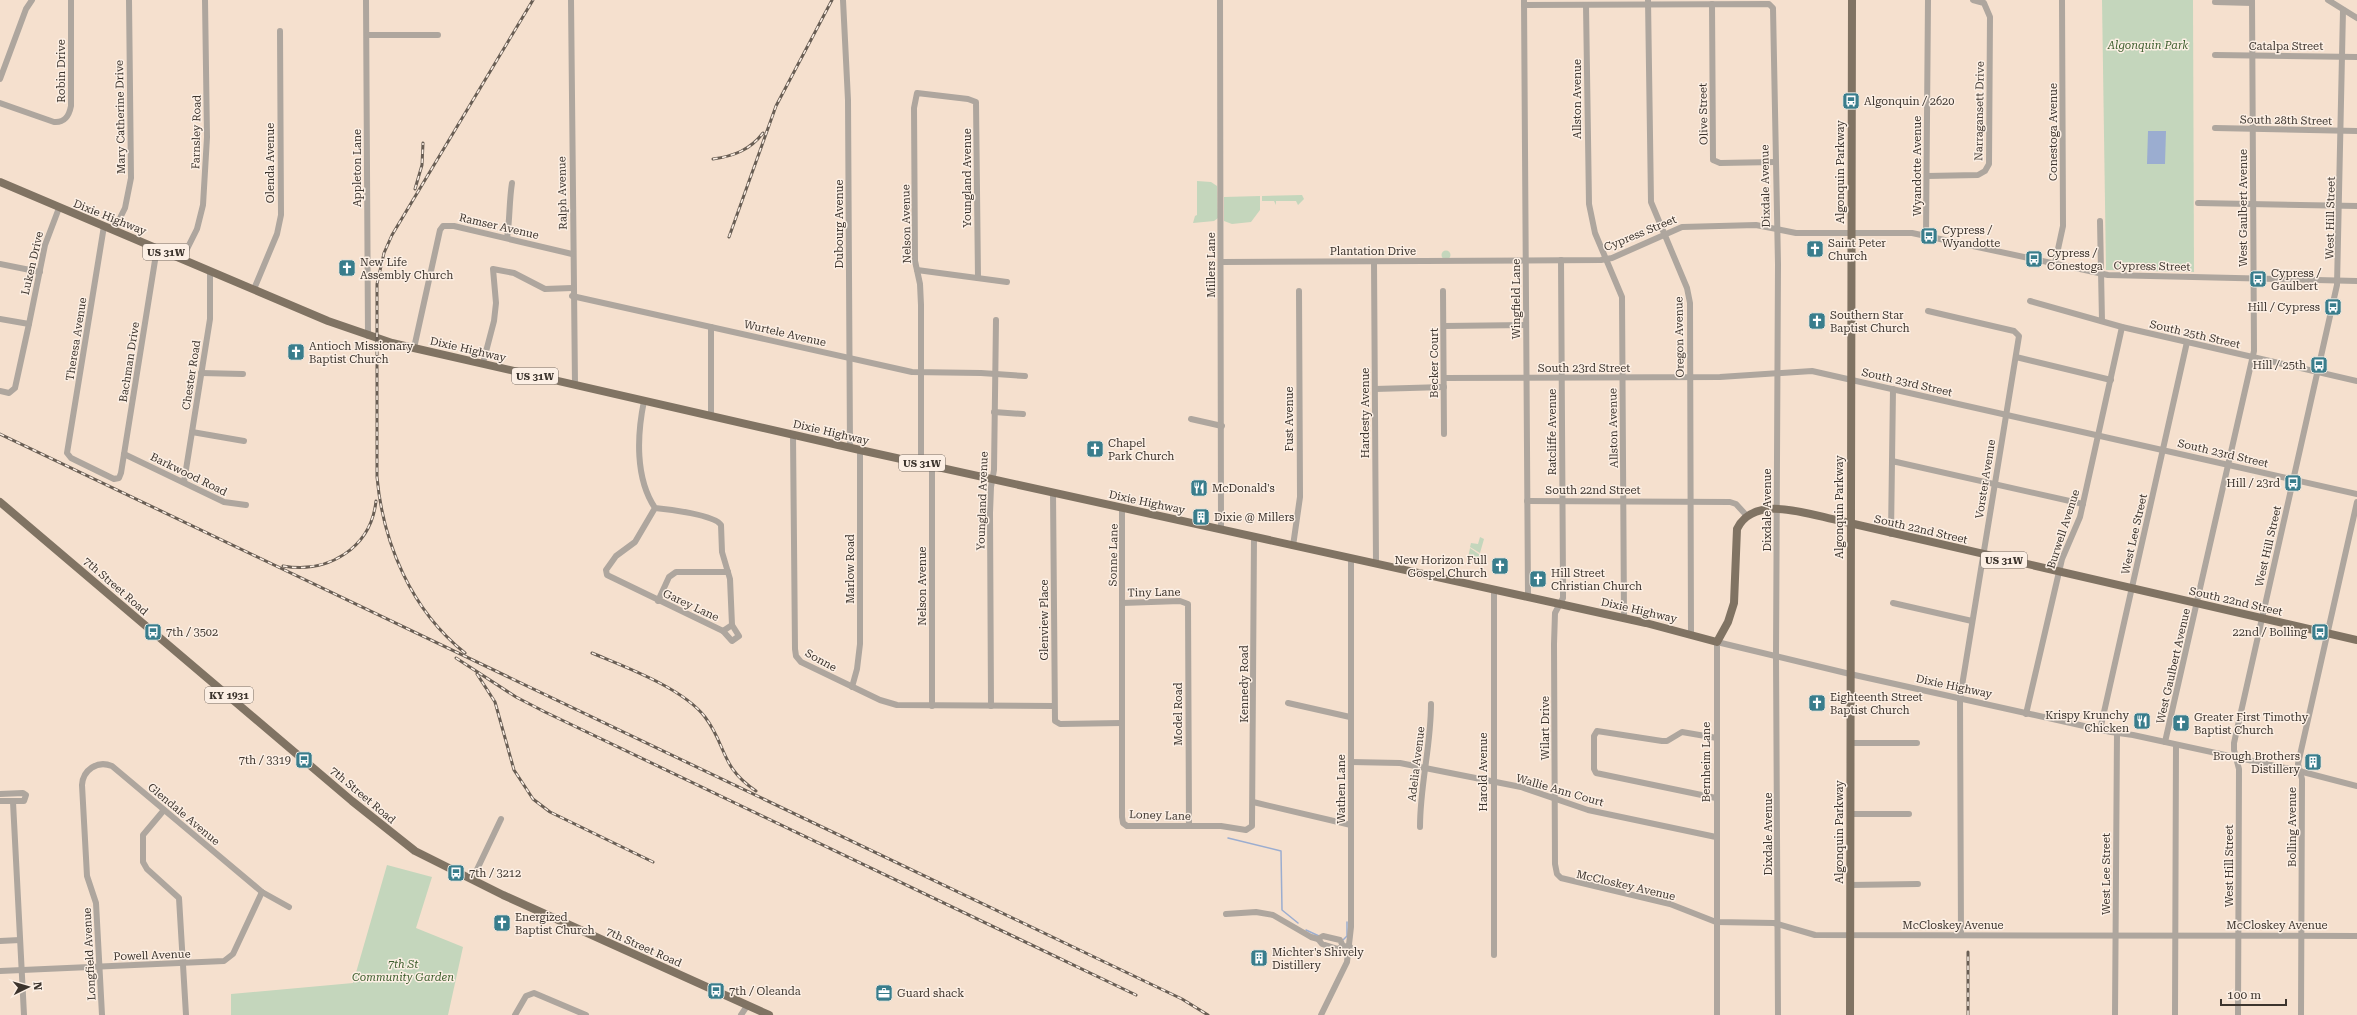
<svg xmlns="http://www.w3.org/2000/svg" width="2357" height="1015" font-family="'Roboto Serif',serif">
  <rect width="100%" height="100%" fill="#f5e0ce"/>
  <g fill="#c4d6bc">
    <polygon points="2102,0 2193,0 2194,272 2106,270"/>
    <polygon points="1197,181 1211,182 1217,186 1218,218 1214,221 1193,223 1195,216 1197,215"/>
    <polygon points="1302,195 1304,199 1298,205 1296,201 1276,201 1276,205 1274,201 1262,201 1262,196"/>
    <polygon points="1260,196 1260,210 1251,222 1232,224 1224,221 1224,197"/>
    <circle cx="1446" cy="255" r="4.5"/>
    <polygon points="1480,537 1484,539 1480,553 1470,547 1471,543 1478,544"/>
    <polygon points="1470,548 1480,555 1479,560 1468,558"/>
    <polygon points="387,865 432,877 416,928 463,947 448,1015 231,1015 231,994 353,983"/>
  </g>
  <polygon fill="#9badd0" points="2148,131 2166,131 2165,164 2147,164"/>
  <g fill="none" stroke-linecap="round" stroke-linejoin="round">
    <g stroke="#9badd0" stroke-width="1.5">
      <polyline points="1228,838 1281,851 1282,910 1298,923"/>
      <polyline points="1306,930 1319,936"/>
      <polyline points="1343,940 1347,936 1347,922"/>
    </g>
    <g stroke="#aea69e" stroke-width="6">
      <polyline points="366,0 368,336"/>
      <polyline points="571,0 575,385"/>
      <polyline points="843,0 848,100 850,448"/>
      <polyline points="1220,0 1221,530"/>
      <polyline points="1524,0 1528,597"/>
      <polyline points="1648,0 1651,202 1687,288 1690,303 1691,634"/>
      <polyline points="2328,0 2357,18"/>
      <polyline points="2215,2 2252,3"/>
      <polyline points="1712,4 1713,160 1720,163 1775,162"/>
      <polyline points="1524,5 1769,4 1773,8 1778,264 1776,657 1778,1015"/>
      <polyline points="1586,5 1589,204 1595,233 1622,297 1624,618"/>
      <polyline points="367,35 438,35"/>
      <polyline points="2215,55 2357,57"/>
      <polyline points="0,79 26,9 32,0"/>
      <path d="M0,103L54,122C65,123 69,116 71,106V0"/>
      <polyline points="2215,128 2357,131"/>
      <polyline points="1927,176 1978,175 1985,171 1989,164 1990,17 1984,3 1973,0"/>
      <polyline points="2198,203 2357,206"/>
      <polyline points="2100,221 2102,321"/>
      <polyline points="104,226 67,453 71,458 114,479 119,478 121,473 157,248"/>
      <polyline points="114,230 125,208 131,178 129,0"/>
      <polyline points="1926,236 1928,0"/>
      <path d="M507,238C510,219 509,202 512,183"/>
      <polyline points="182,259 197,229 203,205 207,137 205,0"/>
      <polyline points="1561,260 1563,585 1563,598 1555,613 1554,644 1555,864 1557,874 1561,878 1670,904 1716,922 1774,923 1815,935 2357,936"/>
      <polyline points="1221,262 1601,260 1612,258 1682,227 1756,225 1796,233 1912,233 2108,275 2357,281"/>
      <polyline points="1374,262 1376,563"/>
      <polyline points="2055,263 2063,226 2062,0"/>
      <polyline points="0,264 40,272"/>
      <polyline points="917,270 1007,282"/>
      <polyline points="254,289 277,234 281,215 280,31"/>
      <polyline points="1443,291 1444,434"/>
      <polyline points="572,296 912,372 981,373 1025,376"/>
      <polyline points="2030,301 2122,327 2357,381"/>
      <polyline points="1928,311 2014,331 2019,336 1960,698 1961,935"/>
      <polyline points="0,319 29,324 15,388 9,393 0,391"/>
      <polyline points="29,324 45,245 59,208"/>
      <polyline points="1444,326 1526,325"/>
      <polyline points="414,348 440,230 443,226 454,226 572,254"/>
      <polyline points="2016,357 2111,380"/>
      <polyline points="483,363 494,321 496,303 493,269 514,273 545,289 572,288"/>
      <polyline points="201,373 243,374"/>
      <polyline points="1444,378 1720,377 1812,371 2357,494"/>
      <polyline points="1375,389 1444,387"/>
      <path d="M644,401C637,435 635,478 655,508C668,509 715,515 721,525L722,552L730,579L732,625L723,631L607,575L606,570L616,556L635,542L655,508"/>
      <polyline points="994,412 1023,414"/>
      <polyline points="711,416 711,327"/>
      <polyline points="1191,419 1222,426"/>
      <polyline points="192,432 244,441"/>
      <polyline points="793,435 795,649 796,656 801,662 880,700 897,705 1054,706"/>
      <polyline points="124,454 224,502 246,505"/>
      <polyline points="1892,461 1893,389"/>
      <polyline points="921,463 921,305 920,284 915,261 914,108 917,93 968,99 976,102 978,278"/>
      <polyline points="932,466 932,706"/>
      <polyline points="184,482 210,319 210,271"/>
      <polyline points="1053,492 1055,721 1060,724 1122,723"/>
      <polyline points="1527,501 1730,502 1736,504 1747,516"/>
      <polyline points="1122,508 1122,817 1123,823 1127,826 1221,826 1246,830 1252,826 1254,537"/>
      <polyline points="1891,534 1892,461 2083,504"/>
      <polyline points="1293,546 1300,497 1299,291"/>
      <polyline points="658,601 669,577 676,572 728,572"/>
      <polyline points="1122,603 1180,601 1188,604 1189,826"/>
      <polyline points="1893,603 1972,621"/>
      <polyline points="723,631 732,641 739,636 732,625"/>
      <polyline points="852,687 857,669 860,644 860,450"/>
      <polyline points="1288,703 1350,717"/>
      <polyline points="991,706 990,513 991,487 994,470 996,320"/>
      <polyline points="2026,714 2062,559 2080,517 2122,327"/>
      <polyline points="2100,730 2187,342"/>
      <polyline points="2165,742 2254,351 2252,0"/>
      <polyline points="1850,743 1917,743"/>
      <polyline points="1351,762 1400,763 1521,787 1588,810 1716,837"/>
      <polyline points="0,794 23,793 26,795 24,801 0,801"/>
      <polyline points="1716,798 1596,773 1594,769 1594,736 1597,731 1662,741 1667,741 1682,732 1717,738"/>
      <polyline points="13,802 24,1015"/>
      <polyline points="1253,802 1351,825"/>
      <polyline points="164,810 143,835 143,862 147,869 179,898 186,1015"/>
      <polyline points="1850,814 1909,814"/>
      <path d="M1420,827C1420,784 1431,747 1431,704"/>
      <polyline points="472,880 501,819"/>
      <polyline points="1850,885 1918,884"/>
      <polyline points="1226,914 1256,912 1273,915 1311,937 1318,939"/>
      <polyline points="0,941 20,940"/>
      <polyline points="1343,946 1340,940 1323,936 1318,939 1322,944 1338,949 1343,946 1350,947"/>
      <polyline points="1494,955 1494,589"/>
      <polyline points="0,971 224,961 233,954 262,892"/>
      <path d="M102,1015L96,903L87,876L82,785C83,770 97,760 112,766L262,892L289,907"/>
      <polyline points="515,1015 526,996 534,993 586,1015"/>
      <polyline points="741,1015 747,1006"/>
      <polyline points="1321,1015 1347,962 1351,927 1351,558"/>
      <polyline points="1717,1015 1717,642 1850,674 2111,732 2133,735 2299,771 2357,786"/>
      <polyline points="2115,1015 2117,733"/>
      <polyline points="2175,1015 2176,745"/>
      <polyline points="2238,1015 2239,769 2234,750 2234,743 2337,285 2343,10"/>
      <polyline points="2301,1015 2302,779 2298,764 2357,502"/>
    </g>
    <g stroke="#807363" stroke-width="8">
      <path d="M0,182L328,321L392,343L860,450L1646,623L1717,642L1728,622L1734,603L1737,529C1754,493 1810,515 1841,521L2357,640"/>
      <polyline points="0,502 352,801 415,851 503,895 769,1015"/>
      <polyline points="1850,1015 1852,0"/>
    </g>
    <defs>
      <g id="rail">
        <path d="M713,159C734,156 750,150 763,133"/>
        <polyline points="415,189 422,165 423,143"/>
        <polyline points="729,237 776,106 832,0"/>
        <polyline points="0,434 1090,955 1182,999 1208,1015"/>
        <path d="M283,566C328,574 371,548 376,501"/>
        <path d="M465,653C411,610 383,543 377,477V284L384,253L392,235L533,0"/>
        <path d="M592,653C625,667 683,688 705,717C727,746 720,767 756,791"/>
        <polyline points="456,658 516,697 545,712 1136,995"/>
        <polyline points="477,674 495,702 514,770 533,799 550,812 653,862"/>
        <polyline points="1968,1015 1968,952"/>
      </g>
    </defs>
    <use href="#rail" stroke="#695e54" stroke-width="3"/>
    <use href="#rail" stroke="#fcefe4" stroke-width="1.5" stroke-dasharray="4.5" stroke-linecap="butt"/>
  </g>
  <defs>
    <symbol id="bus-square" viewBox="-11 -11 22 22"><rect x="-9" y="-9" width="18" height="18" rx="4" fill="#397d8c" stroke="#fcefe4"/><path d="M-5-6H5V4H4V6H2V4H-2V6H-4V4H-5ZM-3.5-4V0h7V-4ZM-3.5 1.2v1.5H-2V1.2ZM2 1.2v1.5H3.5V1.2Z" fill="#fff"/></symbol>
    <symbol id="church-square" viewBox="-11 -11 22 22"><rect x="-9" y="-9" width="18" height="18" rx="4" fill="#397d8c" stroke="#fcefe4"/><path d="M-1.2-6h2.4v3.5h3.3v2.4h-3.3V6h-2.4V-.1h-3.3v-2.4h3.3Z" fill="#fff"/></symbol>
    <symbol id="restaurant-square" viewBox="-11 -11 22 22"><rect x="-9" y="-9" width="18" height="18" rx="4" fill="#397d8c" stroke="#fcefe4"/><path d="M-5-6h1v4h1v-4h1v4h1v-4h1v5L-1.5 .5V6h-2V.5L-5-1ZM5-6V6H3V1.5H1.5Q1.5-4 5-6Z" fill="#fff"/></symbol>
    <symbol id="building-square" viewBox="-11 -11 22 22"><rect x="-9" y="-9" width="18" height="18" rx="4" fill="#397d8c" stroke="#fcefe4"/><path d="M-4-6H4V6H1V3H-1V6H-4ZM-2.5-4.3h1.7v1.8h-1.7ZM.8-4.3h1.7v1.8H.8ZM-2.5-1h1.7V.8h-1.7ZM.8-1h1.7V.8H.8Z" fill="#fff"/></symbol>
    <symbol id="office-square" viewBox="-11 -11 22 22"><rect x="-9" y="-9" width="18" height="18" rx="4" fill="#397d8c" stroke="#fcefe4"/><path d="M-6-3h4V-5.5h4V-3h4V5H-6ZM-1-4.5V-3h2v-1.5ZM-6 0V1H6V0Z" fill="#fff"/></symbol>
  </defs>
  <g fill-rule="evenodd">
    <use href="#bus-square" x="1841" y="91" width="20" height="20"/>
    <use href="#bus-square" x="1919" y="226" width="20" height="20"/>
    <use href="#church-square" x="1805" y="239" width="20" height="20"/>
    <use href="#bus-square" x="2024" y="249" width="20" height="20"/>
    <use href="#church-square" x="337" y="258" width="20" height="20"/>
    <use href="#bus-square" x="2248" y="269" width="20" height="20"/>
    <use href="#bus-square" x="2323" y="297" width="20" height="20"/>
    <use href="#church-square" x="1807" y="311" width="20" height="20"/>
    <use href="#church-square" x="286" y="342" width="20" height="20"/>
    <use href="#bus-square" x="2309" y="355" width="20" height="20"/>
    <use href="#church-square" x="1085" y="439" width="20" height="20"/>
    <use href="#bus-square" x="2283" y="473" width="20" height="20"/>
    <use href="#restaurant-square" x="1189" y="478" width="20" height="20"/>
    <use href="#building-square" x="1191" y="507" width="20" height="20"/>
    <use href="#church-square" x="1490" y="556" width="20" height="20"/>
    <use href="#church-square" x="1528" y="569" width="20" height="20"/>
    <use href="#bus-square" x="143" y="622" width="20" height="20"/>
    <use href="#bus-square" x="2310" y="622" width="20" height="20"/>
    <use href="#church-square" x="1807" y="693" width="20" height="20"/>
    <use href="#restaurant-square" x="2132" y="711" width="20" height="20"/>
    <use href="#church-square" x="2171" y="713" width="20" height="20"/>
    <use href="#bus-square" x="294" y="750" width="20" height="20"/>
    <use href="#building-square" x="2303" y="752" width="20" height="20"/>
    <use href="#bus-square" x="446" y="863" width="20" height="20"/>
    <use href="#church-square" x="492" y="913" width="20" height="20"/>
    <use href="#building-square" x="1249" y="948" width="20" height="20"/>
    <use href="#bus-square" x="706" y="981" width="20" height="20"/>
    <use href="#office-square" x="874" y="983" width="20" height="20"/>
  </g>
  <g text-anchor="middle" stroke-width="3" stroke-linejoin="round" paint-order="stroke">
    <g fill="#fcefe4" stroke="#766c64" stroke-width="1">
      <rect x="143" y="244" width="46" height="16" rx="3"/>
      <rect x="512" y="368" width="46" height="16" rx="3"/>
      <rect x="899" y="455" width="46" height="16" rx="3"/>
      <rect x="1981" y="552" width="46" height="16" rx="3"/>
      <rect x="205" y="687" width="48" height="16" rx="3"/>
    </g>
    <g font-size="10" font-weight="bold" fill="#3c342d">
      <text x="166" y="256">US 31W</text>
      <text x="535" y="380">US 31W</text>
      <text x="922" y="467">US 31W</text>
      <text x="2004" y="564">US 31W</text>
      <text x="229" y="699">KY 1931</text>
    </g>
    <g font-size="11" font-style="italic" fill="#3d5e2d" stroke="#fcefe4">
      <text x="2148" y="49">Algonquin Park</text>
      <text x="403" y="968">7th St<tspan x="403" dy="13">Community Garden</tspan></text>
    </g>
    <g font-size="11" fill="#3c342d" stroke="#fcefe4">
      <text x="2286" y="50">Catalpa Street</text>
      <text transform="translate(61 71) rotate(-90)" y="4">Robin Drive</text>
      <text transform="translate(1577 99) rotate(-90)" y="4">Allston Avenue</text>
      <text transform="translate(1979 111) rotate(-89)" y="4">Narragansett Drive</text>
      <text transform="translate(1703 114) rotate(-91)" y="4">Olive Street</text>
      <text transform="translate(120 117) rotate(-91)" y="4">Mary Catherine Drive</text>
      <text transform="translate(2286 120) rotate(1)" y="4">South 28th Street</text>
      <text transform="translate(196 132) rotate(-89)" y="4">Farnsley Road</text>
      <text transform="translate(2053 132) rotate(-90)" y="4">Conestoga Avenue</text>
      <text transform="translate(270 163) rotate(-90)" y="4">Olenda Avenue</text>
      <text transform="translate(1917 166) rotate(-90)" y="4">Wyandotte Avenue</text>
      <text transform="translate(357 168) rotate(-90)" y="4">Appleton Lane</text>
      <text transform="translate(1840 172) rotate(-90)" y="4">Algonquin Parkway</text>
      <text transform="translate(967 178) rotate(-90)" y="4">Youngland Avenue</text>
      <text transform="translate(1765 186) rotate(-91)" y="4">Dixdale Avenue</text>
      <text transform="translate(562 193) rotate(-91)" y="4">Ralph Avenue</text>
      <text transform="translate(2243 208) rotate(-90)" y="4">West Gaulbert Avenue</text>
      <text transform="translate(110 217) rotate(22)" y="4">Dixie Highway</text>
      <text transform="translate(2330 218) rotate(-89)" y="4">West Hill Street</text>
      <text transform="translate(839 224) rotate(-90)" y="4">Dubourg Avenue</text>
      <text transform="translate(906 224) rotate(-91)" y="4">Nelson Avenue</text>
      <text transform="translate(499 226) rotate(13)" y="4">Ramser Avenue</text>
      <text transform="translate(1640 233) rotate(-22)" y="4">Cypress Street</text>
      <text x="1373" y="255">Plantation Drive</text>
      <text transform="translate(32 263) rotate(-77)" y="4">Luken Drive</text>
      <text transform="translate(1211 265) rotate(-90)" y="4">Millers Lane</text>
      <text transform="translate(2152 266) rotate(1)" y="4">Cypress Street</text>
      <text transform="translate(1516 299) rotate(-90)" y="4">Wingfield Lane</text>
      <text transform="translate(785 333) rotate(13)" y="4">Wurtele Avenue</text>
      <text transform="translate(2195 334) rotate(13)" y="4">South 25th Street</text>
      <text transform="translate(1679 337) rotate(-91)" y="4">Oregon Avenue</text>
      <text transform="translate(76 339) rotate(-81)" y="4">Theresa Avenue</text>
      <text transform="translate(468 349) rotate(13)" y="4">Dixie Highway</text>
      <text transform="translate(129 362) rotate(-81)" y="4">Bachman Drive</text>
      <text transform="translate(1434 363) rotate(-90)" y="4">Becker Court</text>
      <text x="1584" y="372">South 23rd Street</text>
      <text transform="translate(191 375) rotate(-81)" y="4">Chester Road</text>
      <text transform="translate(1907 382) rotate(13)" y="4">South 23rd Street</text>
      <text transform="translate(1365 413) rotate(-90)" y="4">Hardesty Avenue</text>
      <text transform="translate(1289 419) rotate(-90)" y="4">Fust Avenue</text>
      <text transform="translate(1613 428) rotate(-91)" y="4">Allston Avenue</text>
      <text transform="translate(831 432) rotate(13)" y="4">Dixie Highway</text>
      <text transform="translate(1552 432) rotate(-90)" y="4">Ratcliffe Avenue</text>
      <text transform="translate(2223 453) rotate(13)" y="4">South 23rd Street</text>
      <text transform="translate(189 474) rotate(26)" y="4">Barkwood Road</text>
      <text transform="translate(1985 479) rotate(-81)" y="4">Vorster Avenue</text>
      <text x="1593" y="494">South 22nd Street</text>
      <text transform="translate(982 501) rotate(-88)" y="4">Youngland Avenue</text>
      <text transform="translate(1147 502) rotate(12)" y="4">Dixie Highway</text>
      <text transform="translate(1839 507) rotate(-90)" y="4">Algonquin Parkway</text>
      <text transform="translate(1767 510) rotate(-90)" y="4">Dixdale Avenue</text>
      <text transform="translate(1921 529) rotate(13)" y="4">South 22nd Street</text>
      <text transform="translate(2063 529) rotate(-72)" y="4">Burwell Avenue</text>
      <text transform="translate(2134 534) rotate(-77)" y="4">West Lee Street</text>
      <text transform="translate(2268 546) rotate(-77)" y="4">West Hill Street</text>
      <text transform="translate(1113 555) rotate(-89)" y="4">Sonne Lane</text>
      <text transform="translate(850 569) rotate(-90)" y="4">Marlow Road</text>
      <text transform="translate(116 586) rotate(41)" y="4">7th Street Road</text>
      <text transform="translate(922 586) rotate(-90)" y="4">Nelson Avenue</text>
      <text transform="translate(1154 592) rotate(-1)" y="4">Tiny Lane</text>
      <text transform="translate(2236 601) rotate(13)" y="4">South 22nd Street</text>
      <text transform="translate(691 605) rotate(25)" y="4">Garey Lane</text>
      <text transform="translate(1639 610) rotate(13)" y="4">Dixie Highway</text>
      <text transform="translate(1044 620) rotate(-90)" y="4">Glenview Place</text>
      <text transform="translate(821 660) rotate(29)" y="4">Sonne</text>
      <text transform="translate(2173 666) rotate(-77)" y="4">West Gaulbert Avenue</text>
      <text transform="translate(1244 684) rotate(-90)" y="4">Kennedy Road</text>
      <text transform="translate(1954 686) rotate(12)" y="4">Dixie Highway</text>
      <text transform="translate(1178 714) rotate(-90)" y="4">Model Road</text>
      <text transform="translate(1545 728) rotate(-90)" y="4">Wilart Drive</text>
      <text transform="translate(1706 762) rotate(-90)" y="4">Bernheim Lane</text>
      <text transform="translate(1416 764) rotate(-83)" y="4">Adelia Avenue</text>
      <text transform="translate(1483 772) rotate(-90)" y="4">Harold Avenue</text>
      <text transform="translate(1341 789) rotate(-90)" y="4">Wathen Lane</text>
      <text transform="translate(1560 790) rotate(16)" y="4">Wallie Ann Court</text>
      <text transform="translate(363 795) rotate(40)" y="4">7th Street Road</text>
      <text transform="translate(184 814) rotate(40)" y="4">Glendale Avenue</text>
      <text transform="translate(1160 815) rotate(2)" y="4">Loney Lane</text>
      <text transform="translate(2292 827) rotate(-90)" y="4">Bolling Avenue</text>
      <text transform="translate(1839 832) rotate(-90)" y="4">Algonquin Parkway</text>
      <text transform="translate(1768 834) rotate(-90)" y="4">Dixdale Avenue</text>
      <text transform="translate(2229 866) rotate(-90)" y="4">West Hill Street</text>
      <text transform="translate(2106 874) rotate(-90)" y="4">West Lee Street</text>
      <text transform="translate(1626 885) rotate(13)" y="4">McCloskey Avenue</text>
      <text x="1953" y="929">McCloskey Avenue</text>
      <text x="2277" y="929">McCloskey Avenue</text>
      <text transform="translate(644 947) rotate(24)" y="4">7th Street Road</text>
      <text transform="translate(89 954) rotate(-93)" y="4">Longfield Avenue</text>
      <text transform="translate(152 955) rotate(-2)" y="4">Powell Avenue</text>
    </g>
    <g font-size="11" fill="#3c342d" stroke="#fcefe4" text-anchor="start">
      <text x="1864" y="105">Algonquin / 2620</text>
      <text x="1942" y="234">Cypress /<tspan x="1942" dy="13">Wyandotte</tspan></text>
      <text x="1828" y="247">Saint Peter<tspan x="1828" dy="13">Church</tspan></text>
      <text x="2047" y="257">Cypress /<tspan x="2047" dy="13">Conestoga</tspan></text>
      <text x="360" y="266">New Life<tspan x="360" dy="13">Assembly Church</tspan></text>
      <text x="2271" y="277">Cypress /<tspan x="2271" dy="13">Gaulbert</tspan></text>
      <text x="2320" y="311" text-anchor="end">Hill / Cypress</text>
      <text x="1830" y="319">Southern Star<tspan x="1830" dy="13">Baptist Church</tspan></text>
      <text x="309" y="350">Antioch Missionary<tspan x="309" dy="13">Baptist Church</tspan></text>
      <text x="2306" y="369" text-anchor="end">Hill / 25th</text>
      <text x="1108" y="447">Chapel<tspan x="1108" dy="13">Park Church</tspan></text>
      <text x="2280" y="487" text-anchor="end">Hill / 23rd</text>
      <text x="1212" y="492">McDonald's</text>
      <text x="1214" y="521">Dixie @ Millers</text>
      <text x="1487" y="564" text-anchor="end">New Horizon Full<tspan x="1487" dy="13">Gospel Church</tspan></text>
      <text x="1551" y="577">Hill Street<tspan x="1551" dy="13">Christian Church</tspan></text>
      <text x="166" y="636">7th / 3502</text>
      <text x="2307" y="636" text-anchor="end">22nd / Bolling</text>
      <text x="1830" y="701">Eighteenth Street<tspan x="1830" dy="13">Baptist Church</tspan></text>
      <text x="2129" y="719" text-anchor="end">Krispy Krunchy<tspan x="2129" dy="13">Chicken</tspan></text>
      <text x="2194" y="721">Greater First Timothy<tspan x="2194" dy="13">Baptist Church</tspan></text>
      <text x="2300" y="760" text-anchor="end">Brough Brothers<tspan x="2300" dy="13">Distillery</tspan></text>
      <text x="291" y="764" text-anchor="end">7th / 3319</text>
      <text x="469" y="877">7th / 3212</text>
      <text x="515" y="921">Energized<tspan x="515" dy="13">Baptist Church</tspan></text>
      <text x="1272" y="956">Michter's Shively<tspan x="1272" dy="13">Distillery</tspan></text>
      <text x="729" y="995">7th / Oleanda</text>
      <text x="897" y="997">Guard shack</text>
    </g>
  </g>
  <g transform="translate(28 987) rotate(85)" stroke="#fcefe4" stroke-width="3" paint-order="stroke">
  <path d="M0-3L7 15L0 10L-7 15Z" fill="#3c342d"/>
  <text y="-6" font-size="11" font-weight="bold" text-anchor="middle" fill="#3c342d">N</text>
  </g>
  <path d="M2221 999v6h65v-6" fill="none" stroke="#3c342d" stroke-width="2"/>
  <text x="2227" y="999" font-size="12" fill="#3c342d" stroke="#fcefe4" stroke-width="3" paint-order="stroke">100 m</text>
</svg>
